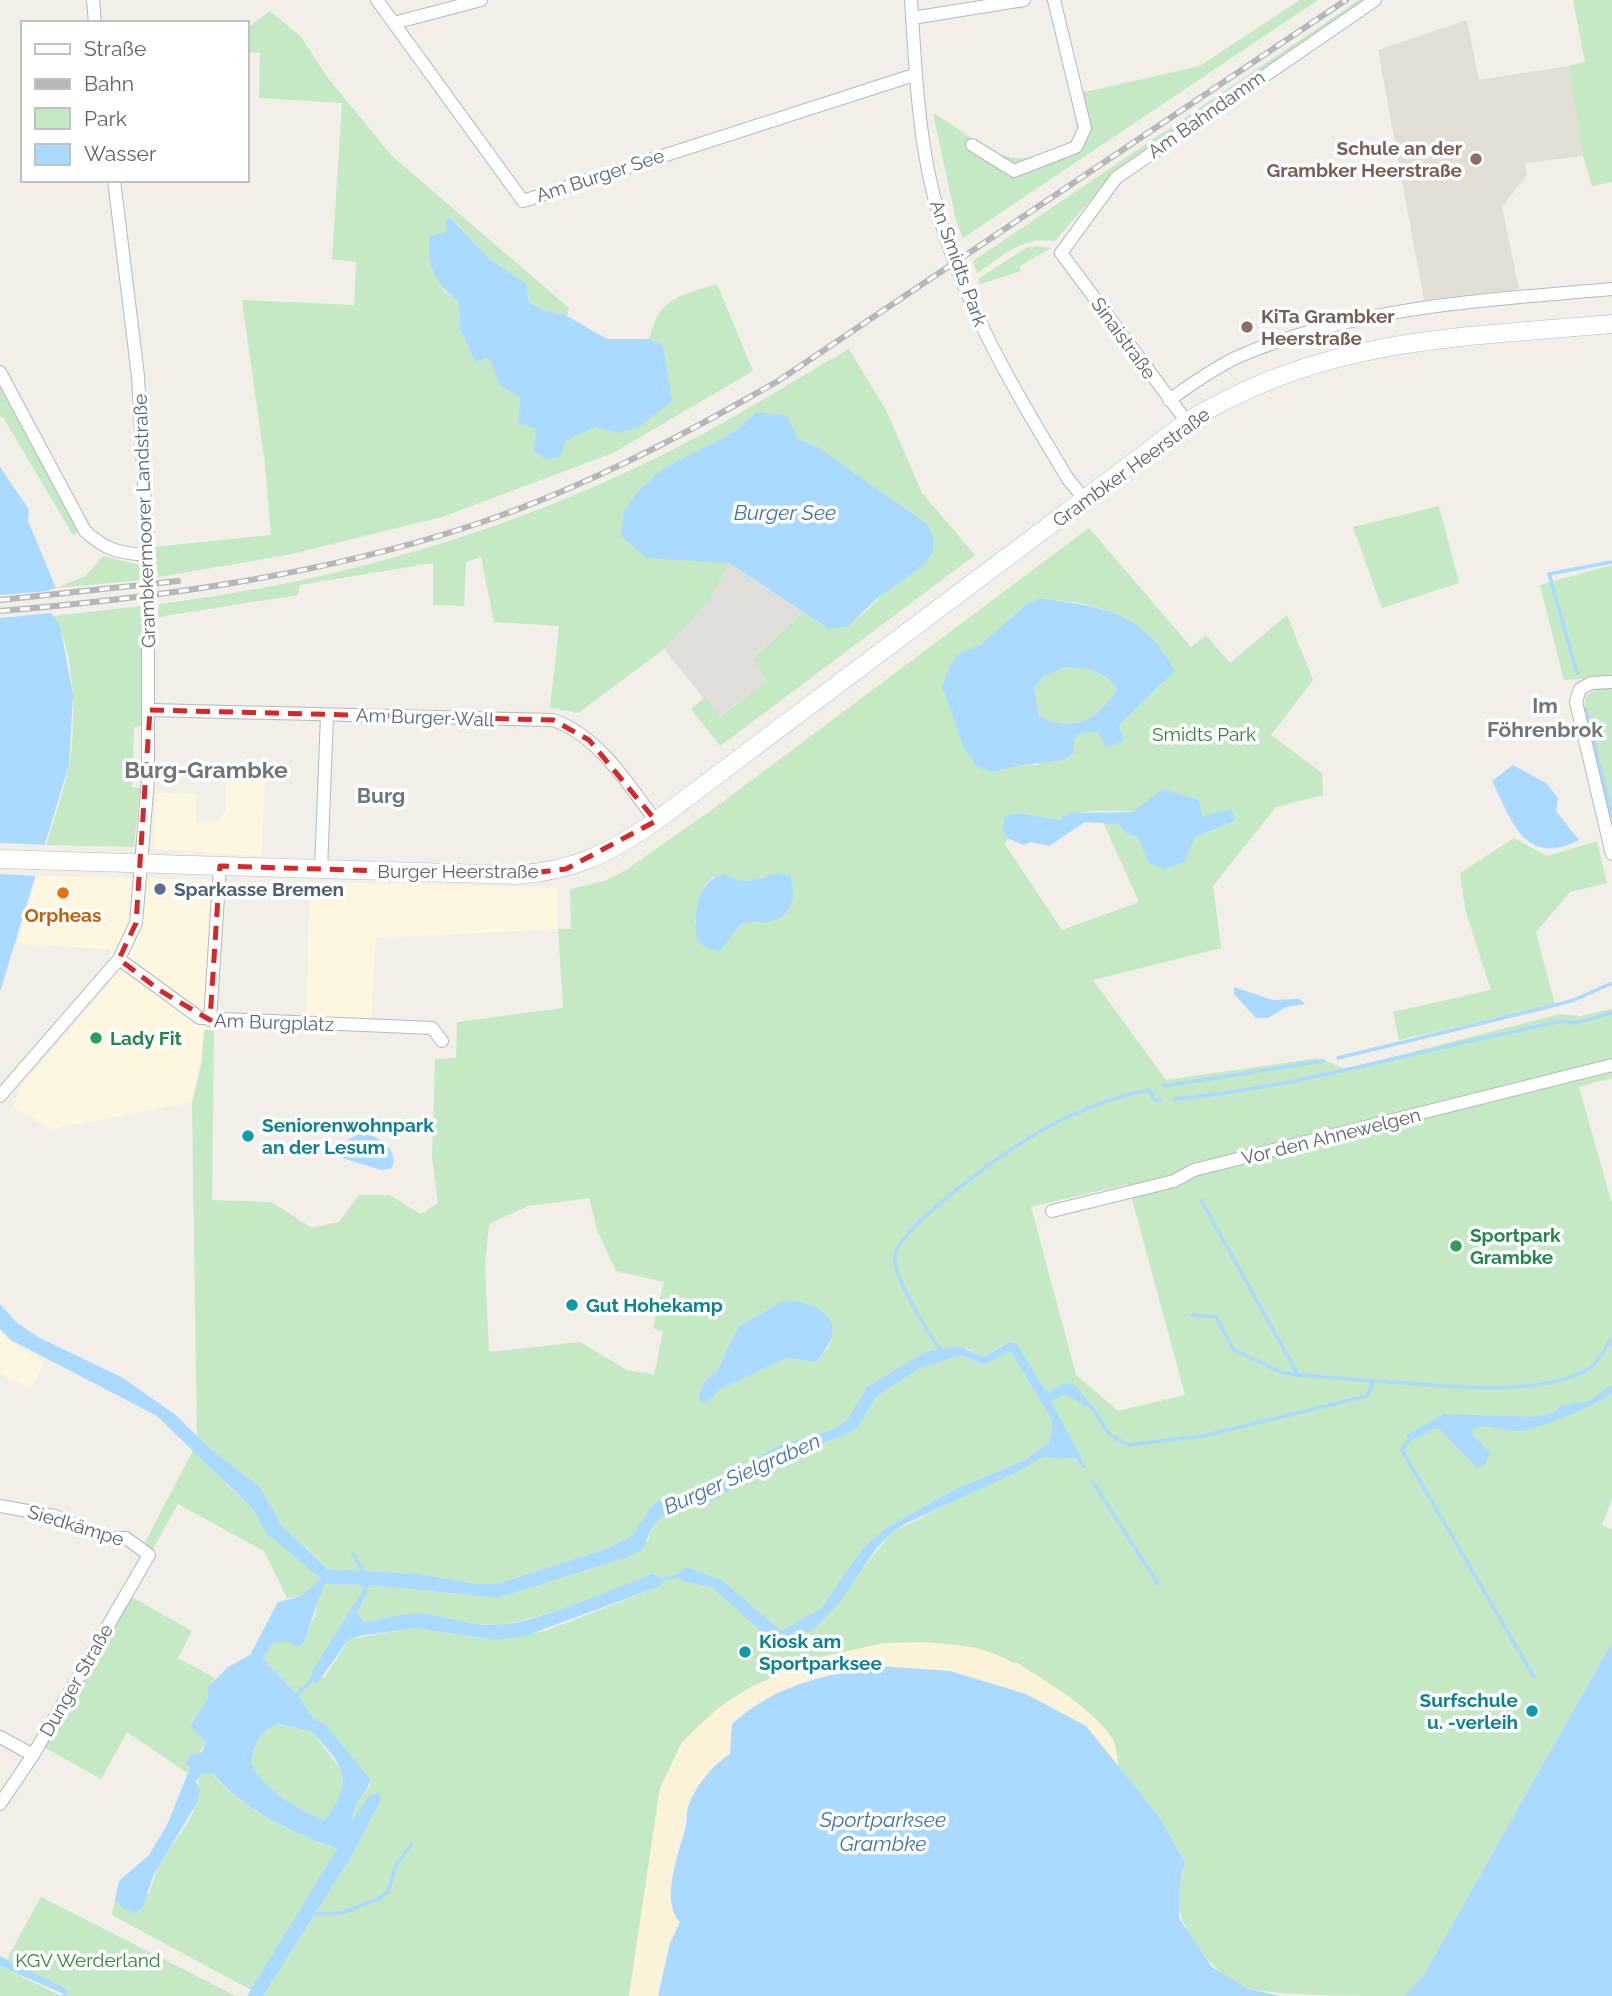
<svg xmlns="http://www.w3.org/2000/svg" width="1612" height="1996" font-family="Raleway,sans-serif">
  <rect width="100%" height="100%" fill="#f1efe8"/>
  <g fill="#fef7e0">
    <polygon points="226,767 265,768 262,856 157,849 154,845 156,793 197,794 196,822 218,823 225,811"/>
    <polygon points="37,876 220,880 208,1017 192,1102 52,1129 13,1107 21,1086 110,983 110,949 17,944"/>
    <polygon points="310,882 557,888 558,929 376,938 371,1019 306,1016"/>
    <polygon points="0,1331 10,1342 44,1361 31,1389 0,1374"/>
  </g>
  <polygon fill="#e0deda" points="729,563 803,612 753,657 767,680 719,717 664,649 708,603"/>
  <polygon fill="#e1ded6" points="1467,20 1479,80 1568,66 1583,156 1525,163 1527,175 1502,207 1519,289 1424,300 1378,50"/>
  <g fill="#c5e8c5" fill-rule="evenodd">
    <path d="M1300,0H1318L963,238L956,220L933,113C952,124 986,150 1005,156C1027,163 1061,150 1078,136L1072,95L1200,66Z"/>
    <path d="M1359,0H1364L1113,174L1055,241C1021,236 1003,256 977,273L973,261Z"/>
    <polygon points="1573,0 1612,0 1612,182 1592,186 1583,156 1568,66 1585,62"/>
    <path d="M270,11L301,37L328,78L392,156L569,308L567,316L540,309L529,302L526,283L491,260L451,217L443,290L459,302L460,329L476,362L487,358L491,361L500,386L520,397L518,423L536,429L535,452L548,460L561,456L565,441L595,427L617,433L668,375L663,345L649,339C660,296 680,296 717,284L753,371L613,453L442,517L283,556L158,577L155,547L271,535L265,464L242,300L354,305L356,262L332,259L342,103L259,98L260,53L247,52V28Z"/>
    <polygon points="1037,246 1051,248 1020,266 1021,271 980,284 978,279 1026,248"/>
    <path d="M849,349L887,412L922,493L975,555L720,746L691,709L705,697L720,717L767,680L753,658L803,612L829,629C877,623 903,561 927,524L819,449L804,443L757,412L735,431L664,468L703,559L729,563L708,603L664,649L578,713L550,708L559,626L494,622L481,557L466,562L464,606L433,605V563L300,585L298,595L158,617L159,604C337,582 513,531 674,449C734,419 791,382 849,349Z"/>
    <polygon points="0,381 80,531 73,535 3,417 0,417"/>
    <polygon points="1439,506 1459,583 1382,608 1353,527"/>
    <path d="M1089,528L1191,647L1206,635L1230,663L1287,615L1313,680L1271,735L1322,773L1323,795L1276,807L1213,886L1221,948L1093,980L1166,1080L1318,1058L1346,1069L1560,1014L1580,1016L1612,1009V1078L1579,1087L1612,1204V1498L1602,1525L1612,1530V1642L1423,1976L1404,1996C1363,1996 1285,1996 1248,1989C1227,1981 1211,1965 1199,1948C1175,1913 1175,1904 1185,1862L1158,1815L1118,1766L1114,1743L1071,1698L1018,1663L812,1659L749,1688L719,1708L660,1788L629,1996H263L351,1857L380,1802L375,1792L352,1820V1811L370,1785L326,1725L314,1719L297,1694L263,1659L273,1642H287L298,1647L316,1614L318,1593L324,1584L362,1585L363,1590L310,1678H324L349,1639L415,1628L495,1640L545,1631L661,1586L498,1626L448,1621L435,1615L364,1623L357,1613L369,1585L498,1598L628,1557L648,1540L652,1528L661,1517L796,1451L842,1437L857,1428L877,1396L921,1368L961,1355L984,1365L1011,1350L1050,1417L1053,1426L1049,1443L1025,1460L951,1491L884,1529L862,1549L823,1608L781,1631L745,1600L678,1572L681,1581L712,1587L788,1639L815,1628L823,1620L891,1533L1043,1456L1053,1455L1079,1460L1067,1431L1017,1344L1002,1345L984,1357L966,1348L866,1388L848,1421L831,1430L777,1446L709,1487L672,1495L653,1504L633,1536L608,1548L497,1584H476L420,1574L329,1569L281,1525L261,1488L207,1446L227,1485L253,1509L260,1523L321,1580L301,1596L287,1598L264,1551L178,1504L151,1552L143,1546L197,1443L192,1102L202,1061L204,1030H214L212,1200L271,1202L312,1228L339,1222L359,1195H389L421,1214L438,1203L432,1157L435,1059L456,1058L457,1022L563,1008L558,929H571L570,889L605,881L626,870L720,804ZM1041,598L1081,603L1106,610L1162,684L1119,725L1123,740L1098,732L1081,733L1037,765L1017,766L993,772L950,665C960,654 971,652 982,643C1003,628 1016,608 1041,598ZM1232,810L1233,823L1195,837L1184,862L1126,833L1118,824L1103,822L1139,902L1062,930L1004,843L1009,839L1003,831L1018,813L1060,820C1083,801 1168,817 1200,816C1210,816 1222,812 1232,810ZM764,876L760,923L747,922L737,929L695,923L704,886L713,877L751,883ZM1128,1184L1185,1395L1118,1411L1076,1375L1031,1207ZM589,1198L597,1230L616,1271L664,1282L653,1328L663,1332L654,1375L627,1370L580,1342L489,1352L485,1267L489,1224L528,1206ZM780,1302L833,1329L829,1347L816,1362L787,1358L719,1390L708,1402L702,1403L698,1394L704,1382L717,1371L738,1327Z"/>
    <polygon points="103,556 140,565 142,580 56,588 86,576"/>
    <polygon points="1612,565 1612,677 1564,680 1540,585"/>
    <path d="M142,606L143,726L134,727L132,787L140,788L134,847L46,845C54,819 63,793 69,766C76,729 76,647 53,616Z"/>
    <path d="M1066,667C1088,668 1105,671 1117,690C1094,721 1076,733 1039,716L1034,688L1043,677Z"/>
    <polygon points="1612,688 1612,826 1584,707 1586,696 1596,689"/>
    <polygon points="1514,838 1547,856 1597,841 1607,883 1570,892 1536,932 1555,1005 1399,1040 1393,1012 1491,990 1466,913 1460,873"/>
    <polygon points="128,1595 192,1631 178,1658 215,1678 208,1687 208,1698 190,1725 206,1742 187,1773 127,1732 101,1779 42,1746"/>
    <path d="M277,1724L311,1731L340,1768L346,1783L341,1798L325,1820C299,1811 264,1789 251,1764C256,1746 258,1731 277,1724Z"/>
    <path d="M212,1773C242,1811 294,1833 338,1850L251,1990L112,1915L115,1899L122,1908L150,1893C155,1859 184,1837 196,1805C200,1794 194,1785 201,1774Z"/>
    <polygon points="41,1897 236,1996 0,1996 0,1966 60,1995 66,1994 67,1991 7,1959"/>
  </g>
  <path fill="#fbf3d9" d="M925,1642C944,1644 966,1645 984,1650C1018,1661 1102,1711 1115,1744C1117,1751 1117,1759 1118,1766L1086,1726L950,1671L879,1666L808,1679L750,1708L732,1724L730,1754L714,1765L689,1804L685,1831L678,1845L670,1897L681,1922L680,1928L670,1943L658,1996H629L660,1788L682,1742L718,1708L749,1688L812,1659L884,1643Z"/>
  <g fill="#aadaff" fill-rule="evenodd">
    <path d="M450,217L491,260L526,283L529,302L540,309L567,316L607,339H649L663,345L672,401L639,427L617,433L595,427L566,441L561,456L548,460L534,452L536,429L518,423L520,397L500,386L491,361L486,358L476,363L460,329L459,302C437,286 425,265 430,236L447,232L446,221Z"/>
    <polygon points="757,412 787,416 798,439 819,448 927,524 933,537 933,553 919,569 880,596 848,626 829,629 729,563 646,558 621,536 624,512 635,494 664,468 735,431"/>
    <polygon points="0,467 29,510 28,521 56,588 49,590 51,613 60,625 73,695 69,765 0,992"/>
    <path d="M1041,598C1104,608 1142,610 1175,671L1119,725L1124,741L1106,748L1098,732L1081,733L1074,739V753L1063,760L1017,766L993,772L977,767L964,748L942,686L950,665L959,654L981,644L1028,603ZM1066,667C1088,668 1106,671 1117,690C1095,721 1075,733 1039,716L1034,688L1043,677Z"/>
    <path d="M1513,765L1546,783L1558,798L1556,811L1579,840C1525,868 1512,821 1492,781Z"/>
    <polygon points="1162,789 1199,800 1202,816 1232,809 1234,822 1195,837 1184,862 1164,869 1149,863 1139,839 1126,833 1118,824 1085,822 1049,846 1031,842 1024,845 1009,839 1003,831 1005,817 1018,813 1060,820 1068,813 1133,812"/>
    <path d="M778,873L790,876C798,901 790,919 763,923C758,923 751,921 746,923C735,926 728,943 720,951L709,949L697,941C694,917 695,880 724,874C746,887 756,879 778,873Z"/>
    <polygon points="1234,987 1273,1000 1299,999 1305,1004 1286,1007 1268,1018 1256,1018 1234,994"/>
    <path d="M367,1133C382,1140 399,1150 392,1168L381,1170L339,1157V1148C349,1139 354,1134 367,1133Z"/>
    <path d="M796,1301C837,1310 843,1331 816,1362L787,1358L719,1390L708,1402L701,1403L698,1395L704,1382L717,1371L738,1327L780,1302Z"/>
    <path d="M0,1304L16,1322L38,1337L123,1378L177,1416L207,1446L261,1488L281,1525L328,1569L420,1574L476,1584H497L608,1548L632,1536L653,1504L672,1495L709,1487L777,1446L831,1430L847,1421L866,1388L923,1353L959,1346L984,1357L1009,1342L1017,1344L1046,1392L1065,1383L1074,1384L1094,1409L1084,1406L1066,1394L1051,1401L1082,1459L1043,1457L1015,1473L907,1523L891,1533L877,1548L838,1604L815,1628L784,1643L775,1642L767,1637L712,1587L681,1581L678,1572L687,1567L723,1581L781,1631L822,1608L862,1549L884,1529L951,1491L1025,1460L1049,1443L1053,1426L1050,1417L1011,1351L984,1365L961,1355L921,1368L877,1396L857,1428L842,1437L796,1451L715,1499L661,1517L652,1528L642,1550L628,1557L498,1598L370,1585L357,1613L364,1623C388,1618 409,1611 433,1615C454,1619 473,1626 496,1625C536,1624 613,1588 653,1574L663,1579L661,1586L525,1636L495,1640L415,1628L359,1636L348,1640L317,1684L310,1677L315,1667L363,1590L362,1585L324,1584L304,1642L298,1647L287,1642H273L263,1659L297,1694L314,1719L326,1725L370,1779C368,1794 352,1803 352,1820L370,1795L380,1792V1802L351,1857L263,1996H247L337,1849C293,1833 242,1810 213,1773L201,1774L196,1782L200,1790L197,1803L153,1876L143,1907L135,1913L122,1908L115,1899L119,1881L149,1855L167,1825L190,1768L186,1764L190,1755L202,1752L206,1742L190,1726L208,1698V1687L228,1667L250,1655L278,1602L301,1596L321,1579L265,1532L253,1509L157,1416L11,1340L0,1329ZM278,1724L311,1731C344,1767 356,1778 325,1820C299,1811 264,1789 251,1764C255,1746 258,1731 278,1724Z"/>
    <path d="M1612,1385V1393C1598,1405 1539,1429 1521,1431C1504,1432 1486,1421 1472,1430L1473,1436L1490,1453L1485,1465L1477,1468L1438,1428C1427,1430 1419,1440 1409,1440L1406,1435L1444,1414L1535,1417L1555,1412L1560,1406L1589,1401Z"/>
    <polygon points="1612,1642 1612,1996 1404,1996 1423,1976"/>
    <path d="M879,1666L950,1671L1026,1694L1086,1726L1158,1815L1185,1862L1180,1882L1179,1918L1212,1967L1248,1989L1280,1996H658L670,1943L680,1922C660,1902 678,1855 685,1830C687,1822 686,1812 689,1804C697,1784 713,1765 730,1754L732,1724C776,1684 823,1676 879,1666Z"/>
    <polygon points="0,1956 64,1988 68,1991 66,1995 0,1966"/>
  </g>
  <g fill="#f1efe8">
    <polygon points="49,591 51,613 0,618 0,595"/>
    <polygon points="0,843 49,845 40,876 0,874"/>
  </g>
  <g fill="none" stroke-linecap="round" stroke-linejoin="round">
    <g stroke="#aadaff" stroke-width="3.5">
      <polyline points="1577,673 1549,574 1612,562"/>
      <polyline points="1586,710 1612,816"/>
      <polyline points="1338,1058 1544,1008 1574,1000 1612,983"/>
      <polyline points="1164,1086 1323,1061"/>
      <path d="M1174,1099C1270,1090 1363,1066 1457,1044C1492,1036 1527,1029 1562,1021L1576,1023L1612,1013"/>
      <polyline points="1201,1200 1298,1375 1374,1381"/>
      <polyline points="1192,1315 1216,1317 1234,1350 1283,1373 1298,1375"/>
      <path d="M941,1351C929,1334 892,1275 895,1256C900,1226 1003,1154 1030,1137C1065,1116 1109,1097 1149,1090L1155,1100H1161"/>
      <path d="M1091,1406L1109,1434L1128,1445L1203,1436L1367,1396L1374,1381C1434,1384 1538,1400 1590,1368C1599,1362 1606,1347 1612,1338"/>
      <polyline points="1410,1439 1402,1450 1534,1677"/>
      <polyline points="1077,1457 1084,1467"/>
      <polyline points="1093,1482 1158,1584"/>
      <polyline points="353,1554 364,1573"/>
      <polyline points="660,1580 683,1575"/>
      <polyline points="295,1696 312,1680"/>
      <polyline points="310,1914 342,1913 380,1898 388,1892 396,1865 412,1844"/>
    </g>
    <defs>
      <g id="minor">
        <polyline points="93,0 95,23"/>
        <polyline points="377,0 523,201 914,75"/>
        <path d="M911,0C915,59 917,117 929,175C952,287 1010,383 1068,479L1085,500"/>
        <polyline points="912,18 1024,0"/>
        <polyline points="394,23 481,0"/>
        <polyline points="972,145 1014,171 1076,147 1085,128 1054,0"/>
        <path d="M0,372L85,531C107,551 119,553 148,555"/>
        <path d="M1169,400C1192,384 1217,366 1242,355C1359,306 1487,300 1612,289"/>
        <polyline points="1187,422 1061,253 1116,178 1375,0"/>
        <polyline points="1612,682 1591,683 1580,689 1576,702 1612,854"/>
        <path d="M150,710L553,720C599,736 627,783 656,821"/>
        <polyline points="321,870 327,715"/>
        <polyline points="119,959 200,1018 432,1028 442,1041"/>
        <polyline points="210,1020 220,866"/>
        <polyline points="0,1096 119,959 136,923 148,780 148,555 138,376 114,180"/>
        <polyline points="1052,1211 1174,1181 1194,1170 1612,1065"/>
        <polyline points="0,1506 55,1516 103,1538 126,1538 149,1555 33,1755 0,1804"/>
        <polyline points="0,1737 33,1755"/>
      </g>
      <path id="secondary" d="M0,859L515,875C574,871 608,854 656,821L1187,422C1324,337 1457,338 1612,324"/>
    </defs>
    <use href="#minor" stroke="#b5b8bc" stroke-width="14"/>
    <use href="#secondary" stroke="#b6babf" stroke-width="19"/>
    <use href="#minor" stroke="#fff" stroke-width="12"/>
    <use href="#secondary" stroke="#fff" stroke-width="18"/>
    <defs>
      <g id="rail">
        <polyline points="0,600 178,581"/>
        <path d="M0,611C155,598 309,577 458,530C570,495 677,439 778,381L1346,0"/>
      </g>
    </defs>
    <use href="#rail" stroke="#b6b7b8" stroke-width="6"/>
    <use href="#rail" stroke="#fff" stroke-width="3.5" stroke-dasharray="10" stroke-linecap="butt"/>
  </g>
  <path fill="none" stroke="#d62828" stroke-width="5" stroke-dasharray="14 9" stroke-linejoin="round" d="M150,710L553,720L589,740L656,821L566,869L515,875L220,866L210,1020L159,990L119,959L136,923Z"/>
  <g fill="#8d6e63" stroke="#fff" stroke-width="2.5">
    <circle cx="1476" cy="159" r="7"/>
    <circle cx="1247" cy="327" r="7"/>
  </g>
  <circle fill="#5c6f8a" stroke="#fff" stroke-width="2.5" cx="160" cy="889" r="7"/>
  <circle fill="#e8710a" stroke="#fff" stroke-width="2.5" cx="63" cy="893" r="7"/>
  <g fill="#2e9e5b" stroke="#fff" stroke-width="2.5">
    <circle cx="96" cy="1038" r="7"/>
    <circle cx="1456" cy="1246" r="7"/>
  </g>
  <g fill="#0f9aa8" stroke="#fff" stroke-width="2.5">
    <circle cx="248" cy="1136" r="7"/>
    <circle cx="572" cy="1305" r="7"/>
    <circle cx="745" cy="1652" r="7"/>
    <circle cx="1532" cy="1711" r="7"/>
  </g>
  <g text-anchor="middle" stroke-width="7" stroke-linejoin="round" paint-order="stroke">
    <g font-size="19" fill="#5f6368" stroke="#fff">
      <text transform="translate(1206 114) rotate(-35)" y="7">Am Bahndamm</text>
      <text transform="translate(600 175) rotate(-18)" y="7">Am Burger See</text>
      <text transform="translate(959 263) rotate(70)" y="7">An Smidts Park</text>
      <text transform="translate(1124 338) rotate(54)" y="7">Sinaistraße</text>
      <text transform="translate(1131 467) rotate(-36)" y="7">Grambker Heerstraße</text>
      <text transform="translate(144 521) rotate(-92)" y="7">Grambkermoorer Landstraße</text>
      <text transform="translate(425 717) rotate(2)" y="7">Am Burger Wall</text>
      <text x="458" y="878">Burger Heerstraße</text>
      <text transform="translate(274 1022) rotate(2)" y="7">Am Burgplatz</text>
      <text transform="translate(1331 1136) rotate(-14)" y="7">Vor den Ahnewelgen</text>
      <text transform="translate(76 1525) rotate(17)" y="7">Siedkämpe</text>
      <text transform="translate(76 1680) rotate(-60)" y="7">Dunger Straße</text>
    </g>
    <g font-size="19" font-weight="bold" fill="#785e54" stroke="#fff" text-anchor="end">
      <text x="1462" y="155">Schule an der<tspan x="1462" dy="22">Grambker Heerstraße</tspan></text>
      <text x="1261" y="323" text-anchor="start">KiTa Grambker<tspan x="1261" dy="22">Heerstraße</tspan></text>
    </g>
    <g font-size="19" fill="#348238" stroke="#fff">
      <text x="1204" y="741">Smidts Park</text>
      <text x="88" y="1967">KGV Werderland</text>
    </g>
    <g font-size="19" font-weight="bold" fill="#4e5e75" stroke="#fff" text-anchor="start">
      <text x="174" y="896">Sparkasse Bremen</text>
    </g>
    <g font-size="19" font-weight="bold" fill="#c56008" stroke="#fff">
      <text x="63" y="922">Orpheas</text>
    </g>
    <g font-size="19" font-weight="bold" fill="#27864d" stroke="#fff" text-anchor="start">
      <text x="110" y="1045">Lady Fit</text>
      <text x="1470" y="1242">Sportpark<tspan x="1470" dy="22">Grambke</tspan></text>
    </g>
    <g font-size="19" font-weight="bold" fill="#0d838f" stroke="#fff" text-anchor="start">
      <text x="262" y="1132">Seniorenwohnpark<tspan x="262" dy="22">an der Lesum</tspan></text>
      <text x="586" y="1312">Gut Hohekamp</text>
      <text x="759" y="1648">Kiosk am<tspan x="759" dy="22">Sportparksee</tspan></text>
      <text x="1518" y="1707" text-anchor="end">Surfschule<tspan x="1518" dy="22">u. -verleih</tspan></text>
    </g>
    <g font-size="21" font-style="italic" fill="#4174aa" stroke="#fff">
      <text x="785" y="520">Burger See</text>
      <text transform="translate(742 1474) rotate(-24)" y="7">Burger Sielgraben</text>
      <text x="883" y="1827">Sportparksee<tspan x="883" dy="24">Grambke</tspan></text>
    </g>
    <g font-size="21" font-weight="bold" fill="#70757a" stroke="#fff">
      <text x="1545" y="713">Im<tspan x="1545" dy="24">Föhrenbrok</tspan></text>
      <text x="381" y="803">Burg</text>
    </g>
    <g font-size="23" font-weight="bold" fill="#70757a" stroke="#fff">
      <text x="206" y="778">Burg-Grambke</text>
    </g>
  </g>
  <rect x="21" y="21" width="228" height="161" fill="#ffffff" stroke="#bfc1c3" stroke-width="2"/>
  <rect x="35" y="44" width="35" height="10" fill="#ffffff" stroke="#bfc1c3" stroke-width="2"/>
  <text x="84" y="56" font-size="21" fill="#5f6368">Straße</text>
  <rect x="35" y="79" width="35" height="10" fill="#b6b7b8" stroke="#bfc1c3" stroke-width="2"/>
  <text x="84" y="91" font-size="21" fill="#5f6368">Bahn</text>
  <rect x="35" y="108" width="35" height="21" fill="#c5e8c5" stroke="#bfc1c3" stroke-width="2"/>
  <text x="84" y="126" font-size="21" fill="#5f6368">Park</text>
  <rect x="35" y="144" width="35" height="21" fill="#aadaff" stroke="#bfc1c3" stroke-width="2"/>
  <text x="84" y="161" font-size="21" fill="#5f6368">Wasser</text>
</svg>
